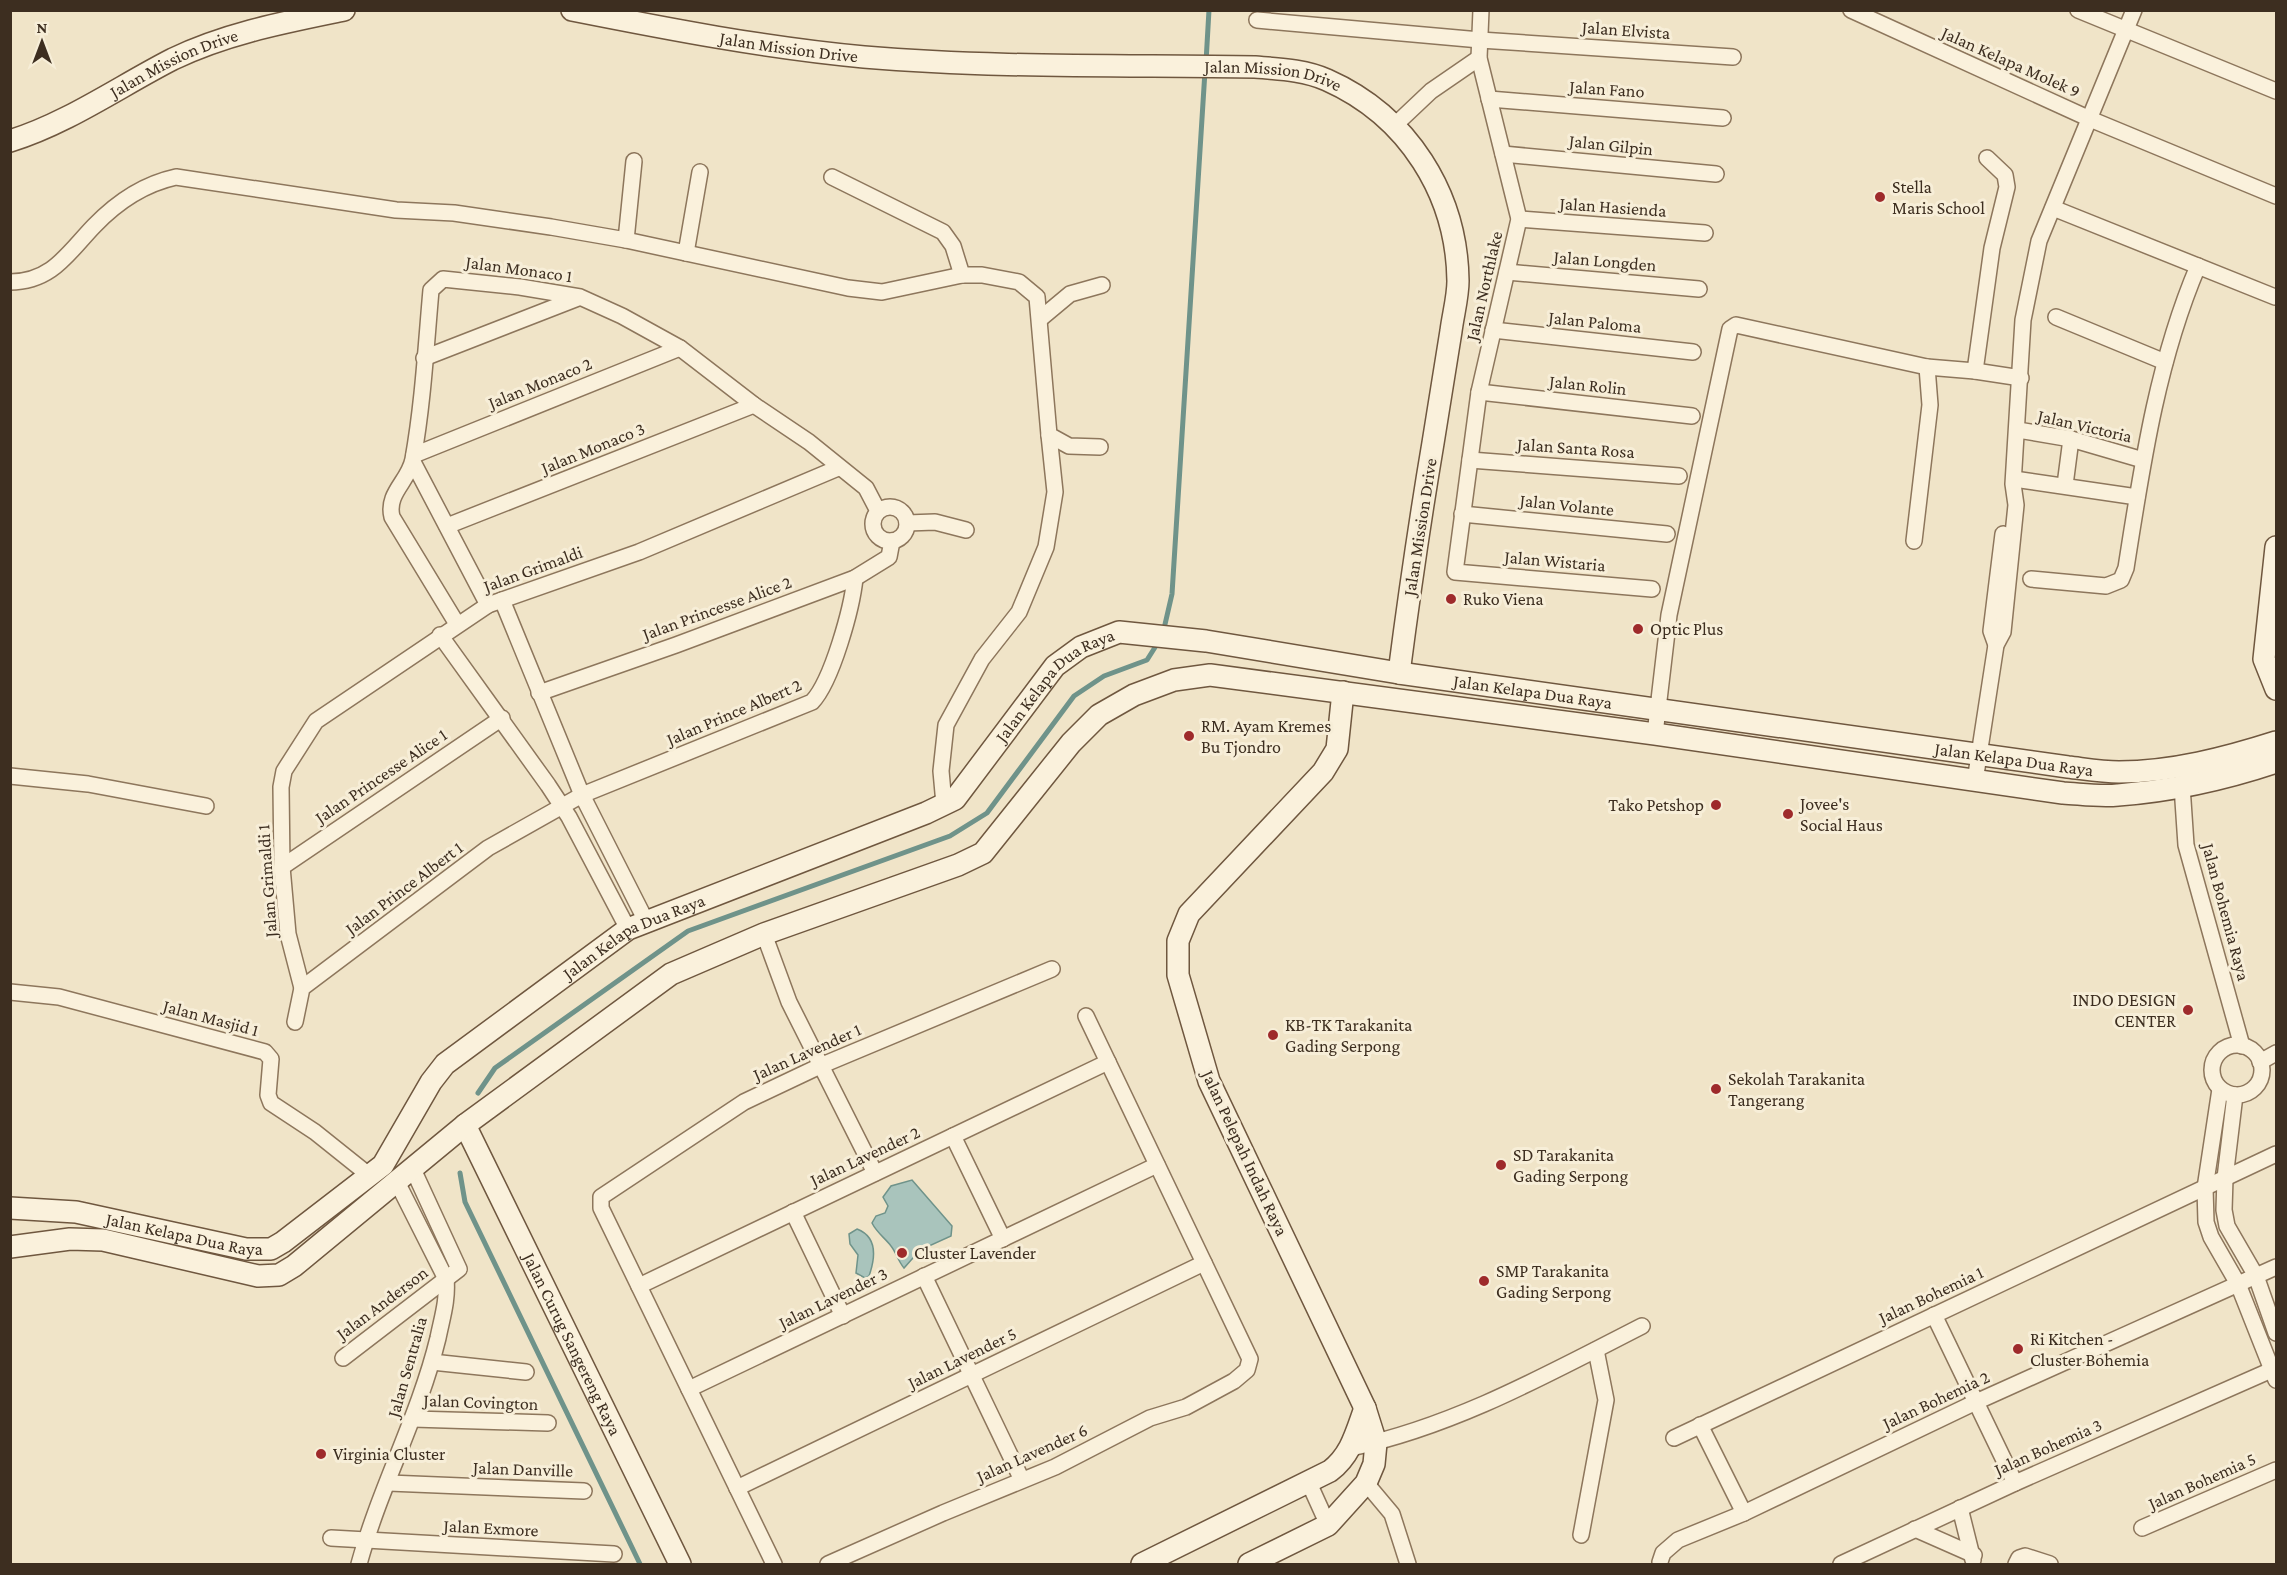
<svg xmlns="http://www.w3.org/2000/svg" width="2287" height="1575" font-family="'Crimson Pro',serif">
  <rect width="100%" height="100%" fill="#f0e4c8"/>
  <g fill="#a9c4bc" stroke="#6f938a" stroke-width="1.5">
    <path d="M912,1180L952,1226L951,1236L920,1250L904,1268C898,1261 896,1252 891,1246C885,1238 877,1233 872,1223L876,1216L885,1213L888,1206L883,1197L891,1186Z"/>
    <path d="M857,1229C878,1237 875,1259 869,1276L865,1278L856,1273L858,1255L850,1244L849,1234Z"/>
  </g>
  <g fill="none" stroke-linecap="round" stroke-linejoin="round">
    <g stroke="#6f938a" stroke-width="5">
      <polyline points="1206,62 1209,10"/>
      <polyline points="1163,633 1172,594 1205,71"/>
      <polyline points="478,1093 495,1068 688,931 950,836 987,813 1074,696 1104,676 1147,660 1159,641"/>
      <polyline points="460,1173 465,1202 640,1564"/>
    </g>
    <defs>
      <g id="street">
        <polyline points="1481,10 1479,58 1519,219 1479,392 1455,572 1652,589"/>
        <polyline points="1851,10 2090,119 2276,196"/>
        <polyline points="2078,10 2276,91"/>
        <polyline points="1257,20 1480,40 1733,57"/>
        <polyline points="1489,99 1723,118"/>
        <polyline points="1395,125 1431,91 1479,58"/>
        <polyline points="1503,154 1716,174"/>
        <polyline points="832,177 943,232 953,246 962,275"/>
        <polyline points="2053,208 2275,297"/>
        <polyline points="1519,219 1705,233"/>
        <polyline points="626,240 634,161"/>
        <polyline points="686,253 700,172"/>
        <polyline points="1507,272 1699,289"/>
        <path d="M10,282C52,282 68,253 94,226C117,202 144,184 176,177L396,210L454,213L551,227L626,240L848,288L882,292L962,275H982L1019,282L1037,297L1049,435L1069,446L1100,447"/>
        <polyline points="2056,317 2165,362"/>
        <polyline points="1040,319 1070,294 1102,285"/>
        <polyline points="1493,330 1693,352"/>
        <polyline points="424,358 578,298"/>
        <polyline points="1975,371 2021,378"/>
        <polyline points="1479,392 1692,416"/>
        <polyline points="2018,430 2071,439 2143,460"/>
        <polyline points="414,455 680,348"/>
        <polyline points="1470,460 1679,476"/>
        <polyline points="413,462 488,605"/>
        <polyline points="2014,479 2137,497"/>
        <polyline points="2065,485 2071,439"/>
        <circle cx="890" cy="524" r="17"/>
        <polyline points="1462,514 1667,534"/>
        <polyline points="907,523 935,522 966,530"/>
        <polyline points="447,526 754,405"/>
        <polyline points="1914,541 1930,405 1927,367"/>
        <path d="M2031,579L2106,586L2121,580L2126,568C2142,466 2157,362 2198,266"/>
        <polyline points="502,600 582,795 646,921"/>
        <path d="M457,624L392,517C386,493 409,481 413,459C423,403 426,346 431,290L443,279L520,287L580,297L622,316L680,348L754,405L809,442L866,488L878,511"/>
        <polyline points="440,635 548,785 569,817 628,929"/>
        <polyline points="1996,645 1991,631 2003,534"/>
        <polyline points="539,693 676,645 855,578 889,557 892,541"/>
        <polyline points="1655,734 1669,615 1730,329 1736,325 1927,367 1975,371 1992,248 2007,187 2005,175 1987,158"/>
        <polyline points="10,776 88,784 206,806"/>
        <polyline points="1975,781 1996,645 2003,632 2016,505 2013,484 2023,320 2039,241 2134,10"/>
        <polyline points="2182,786 2186,845 2242,1046"/>
        <polyline points="944,804 941,771 946,725 982,659 1019,612 1046,547 1055,492 1049,435"/>
        <polyline points="282,867 502,718"/>
        <polyline points="764,934 789,1002 875,1173"/>
        <polyline points="302,988 288,934 282,867 281,787 284,771 316,721 488,605 639,552 838,468"/>
        <polyline points="10,992 59,997 265,1052 271,1059 268,1095 271,1103 315,1132 370,1176"/>
        <path d="M295,1022L302,988L488,848L582,795L812,702C832,681 852,608 855,578"/>
        <circle cx="2237" cy="1070" r="25"/>
        <polyline points="2260,1062 2276,1053"/>
        <polyline points="2220,1089 2205,1188 2206,1222 2211,1237 2238,1284 2276,1380"/>
        <polyline points="2235,1095 2225,1178 2224,1210 2227,1226 2256,1276 2276,1333"/>
        <polyline points="953,1136 1003,1239"/>
        <polyline points="793,1212 843,1316"/>
        <polyline points="924,1276 1022,1480"/>
        <polyline points="639,1286 1108,1062"/>
        <polyline points="1934,1315 2015,1483"/>
        <polyline points="343,1358 459,1269 412,1167"/>
        <polyline points="432,1362 526,1372"/>
        <polyline points="689,1389 1157,1165"/>
        <polyline points="413,1419 548,1423"/>
        <polyline points="1700,1425 1744,1513"/>
        <polyline points="1674,1438 2276,1154"/>
        <path d="M1351,1448C1455,1426 1548,1374 1642,1326"/>
        <polyline points="389,1483 584,1491"/>
        <polyline points="1309,1483 1328,1525"/>
        <polyline points="1366,1483 1392,1514 1408,1564"/>
        <polyline points="737,1488 1204,1263"/>
        <polyline points="1960,1508 1973,1560"/>
        <polyline points="2142,1528 2276,1470"/>
        <polyline points="1915,1529 1974,1555"/>
        <polyline points="1581,1535 1606,1400 1596,1350"/>
        <polyline points="331,1538 614,1554"/>
        <polyline points="1660,1562 1663,1553 1678,1540 1744,1513 1976,1402 2276,1267"/>
        <path d="M359,1564C380,1487 419,1416 438,1338C442,1318 448,1300 446,1279L396,1180"/>
        <polyline points="774,1564 601,1208 601,1197 744,1102 820,1066 1052,969"/>
        <polyline points="828,1564 943,1513 1055,1467 1150,1418 1186,1407 1234,1381 1247,1370 1250,1359 1086,1016"/>
        <polyline points="1841,1564 2015,1483 2276,1368"/>
        <polyline points="2016,1564 2019,1558 2025,1556 2050,1564"/>
      </g>
      <g id="secondary">
        <path id="s1" d="M572,10C668,29 766,48 864,57C994,68 1125,65 1255,67C1279,69 1305,70 1327,80C1408,116 1457,194 1458,281C1458,297 1453,315 1451,331C1445,368 1439,406 1433,443C1420,520 1409,596 1399,673"/>
        <path id="s2" d="M10,141C68,123 120,86 173,59C227,33 286,22 344,10"/>
        <polyline points="2276,547 2264,659 2276,689"/>
        <path id="s3" d="M465,1125L680,1564"/>
        <path id="s4" d="M10,1208L76,1212L246,1249H271L283,1242L383,1165L431,1082L445,1064L628,929L926,813L955,799L1055,666L1081,647L1119,632L1206,641L1399,673L2068,767C2085,769 2102,772 2119,772C2172,772 2226,758 2276,742"/>
        <path d="M10,1247L70,1239L103,1240L258,1276L279,1275L294,1266L465,1125L671,974L764,934L958,865L983,853L1071,743L1099,715L1134,695L1174,680L1210,675L1655,734L2063,793C2081,794 2100,797 2118,795C2172,791 2225,779 2276,762"/>
        <path d="M1142,1564L1330,1471C1351,1455 1356,1433 1365,1408"/>
        <polyline points="1249,1564 1328,1525 1366,1483 1374,1464 1376,1443 1365,1408 1209,1081 1178,975 1178,941 1189,914 1323,772 1337,749 1343,692"/>
      </g>
    </defs>
    <use href="#street" stroke="#8d765c" stroke-width="18"/>
    <use href="#secondary" stroke="#6f573f" stroke-width="24"/>
    <use href="#street" stroke="#faf1dc" stroke-width="15"/>
    <use href="#secondary" stroke="#faf1dc" stroke-width="21"/>
  </g>
  <g fill="#9e2a2b" stroke="#f7eed8" stroke-width="2">
    <circle cx="1880" cy="197" r="6"/>
    <circle cx="1451" cy="599" r="6"/>
    <circle cx="1638" cy="629" r="6"/>
    <circle cx="1189" cy="736" r="6"/>
    <circle cx="1716" cy="805" r="6"/>
    <circle cx="1788" cy="814" r="6"/>
    <circle cx="2188" cy="1010" r="6"/>
    <circle cx="1273" cy="1035" r="6"/>
    <circle cx="1716" cy="1089" r="6"/>
    <circle cx="1501" cy="1165" r="6"/>
    <circle cx="902" cy="1253" r="6"/>
    <circle cx="1484" cy="1281" r="6"/>
    <circle cx="2018" cy="1349" r="6"/>
    <circle cx="321" cy="1454" r="6"/>
  </g>
  <g text-anchor="middle" stroke-width="6" stroke-linejoin="round" paint-order="stroke">
    <g font-size="18" fill="#3d2e20" stroke="#f7eed8">
      <text transform="translate(1626 30) rotate(4)" y="6">Jalan Elvista</text>
      <text dy="6" stroke="none"><textPath href="#s1" startOffset="220">Jalan Mission Drive</textPath></text>
      <text transform="translate(2011 62) rotate(24)" y="6">Jalan Kelapa Molek 9</text>
      <text dy="6" stroke="none"><textPath href="#s2" startOffset="182">Jalan Mission Drive</textPath></text>
      <text dy="6" stroke="none"><textPath href="#s1" startOffset="706">Jalan Mission Drive</textPath></text>
      <text transform="translate(1607 89) rotate(4)" y="6">Jalan Fano</text>
      <text transform="translate(1611 145) rotate(6)" y="6">Jalan Gilpin</text>
      <text transform="translate(1613 207) rotate(4)" y="6">Jalan Hasienda</text>
      <text transform="translate(1605 261) rotate(5)" y="6">Jalan Longden</text>
      <text transform="translate(519 269) rotate(8)" y="6">Jalan Monaco 1</text>
      <text transform="translate(1484 286) rotate(-77)" y="6">Jalan Northlake</text>
      <text transform="translate(1595 322) rotate(6)" y="6">Jalan Paloma</text>
      <text transform="translate(540 383) rotate(-22)" y="6">Jalan Monaco 2</text>
      <text transform="translate(1588 385) rotate(6)" y="6">Jalan Rolin</text>
      <text transform="translate(2085 426) rotate(13)" y="6">Jalan Victoria</text>
      <text transform="translate(593 448) rotate(-22)" y="6">Jalan Monaco 3</text>
      <text transform="translate(1576 448) rotate(4)" y="6">Jalan Santa Rosa</text>
      <text transform="translate(1567 505) rotate(6)" y="6">Jalan Volante</text>
      <text transform="translate(1420 527) rotate(-81)" y="6">Jalan Mission Drive</text>
      <text transform="translate(1555 561) rotate(5)" y="6">Jalan Wistaria</text>
      <text transform="translate(533 569) rotate(-20)" y="6">Jalan Grimaldi</text>
      <text transform="translate(717 608) rotate(-20)" y="6">Jalan Princesse Alice 2</text>
      <text dy="6" stroke="none"><textPath href="#s4" startOffset="1257">Jalan Kelapa Dua Raya</textPath></text>
      <text dy="6" stroke="none"><textPath href="#s4" startOffset="1761">Jalan Kelapa Dua Raya</textPath></text>
      <text transform="translate(734 712) rotate(-23)" y="6">Jalan Prince Albert 2</text>
      <text dy="6" stroke="none"><textPath href="#s4" startOffset="2247">Jalan Kelapa Dua Raya</textPath></text>
      <text transform="translate(381 776) rotate(-34)" y="6">Jalan Princesse Alice 1</text>
      <text transform="translate(267 881) rotate(-94)" y="6">Jalan Grimaldi 1</text>
      <text transform="translate(404 888) rotate(-37)" y="6">Jalan Prince Albert 1</text>
      <text transform="translate(2226 912) rotate(75)" y="6">Jalan Bohemia Raya</text>
      <text dy="6" stroke="none"><textPath href="#s4" startOffset="753">Jalan Kelapa Dua Raya</textPath></text>
      <text transform="translate(211 1018) rotate(15)" y="6">Jalan Masjid 1</text>
      <text transform="translate(807 1052) rotate(-24)" y="6">Jalan Lavender 1</text>
      <text transform="translate(1245 1153) rotate(65)" y="6">Jalan Pelepah Indah Raya</text>
      <text transform="translate(865 1156) rotate(-25)" y="6">Jalan Lavender 2</text>
      <text dy="6" stroke="none"><textPath href="#s4" startOffset="177">Jalan Kelapa Dua Raya</textPath></text>
      <text transform="translate(1931 1295) rotate(-25)" y="6">Jalan Bohemia 1</text>
      <text transform="translate(833 1298) rotate(-26)" y="6">Jalan Lavender 3</text>
      <text transform="translate(382 1303) rotate(-37)" y="6">Jalan Anderson</text>
      <text dy="6" stroke="none"><textPath href="#s3" startOffset="244">Jalan Curug Sangereng Raya</textPath></text>
      <text transform="translate(962 1358) rotate(-26)" y="6">Jalan Lavender 5</text>
      <text transform="translate(407 1367) rotate(-74)" y="6">Jalan Sentralia</text>
      <text transform="translate(1936 1400) rotate(-25)" y="6">Jalan Bohemia 2</text>
      <text transform="translate(481 1402) rotate(2)" y="6">Jalan Covington</text>
      <text transform="translate(2048 1447) rotate(-24)" y="6">Jalan Bohemia 3</text>
      <text transform="translate(1032 1453) rotate(-24)" y="6">Jalan Lavender 6</text>
      <text transform="translate(523 1469) rotate(2)" y="6">Jalan Danville</text>
      <text transform="translate(2202 1481) rotate(-24)" y="6">Jalan Bohemia 5</text>
      <text transform="translate(491 1528) rotate(3)" y="6">Jalan Exmore</text>
    </g>
    <g font-size="18" fill="#3d2e20" stroke="#f7eed8" text-anchor="start">
      <text x="1892" y="193">Stella<tspan x="1892" dy="21">Maris School</tspan></text>
      <text x="1463" y="605">Ruko Viena</text>
      <text x="1650" y="635">Optic Plus</text>
      <text x="1201" y="732">RM. Ayam Kremes<tspan x="1201" dy="21">Bu Tjondro</tspan></text>
      <text x="1800" y="810">Jovee's<tspan x="1800" dy="21">Social Haus</tspan></text>
      <text x="1704" y="811" text-anchor="end">Tako Petshop</text>
      <text x="2176" y="1006" text-anchor="end">INDO DESIGN<tspan x="2176" dy="21">CENTER</tspan></text>
      <text x="1285" y="1031">KB-TK Tarakanita<tspan x="1285" dy="21">Gading Serpong</tspan></text>
      <text x="1728" y="1085">Sekolah Tarakanita<tspan x="1728" dy="21">Tangerang</tspan></text>
      <text x="1513" y="1161">SD Tarakanita<tspan x="1513" dy="21">Gading Serpong</tspan></text>
      <text x="914" y="1259">Cluster Lavender</text>
      <text x="1496" y="1277">SMP Tarakanita<tspan x="1496" dy="21">Gading Serpong</tspan></text>
      <text x="2030" y="1345">Ri Kitchen -<tspan x="2030" dy="21">Cluster Bohemia</tspan></text>
      <text x="333" y="1460">Virginia Cluster</text>
    </g>
  </g>
  <rect width="2287" height="1575" fill="none" stroke="#3d2e20" stroke-width="24"/>
  <g transform="translate(42 42)" stroke="#f7eed8" stroke-width="4.5" paint-order="stroke">
  <path d="M0-4.5L10 22L0 15L-10 22Z" fill="#3d2e20"/>
  <text y="-9" font-size="16" font-weight="bold" text-anchor="middle" fill="#3d2e20">N</text>
  </g>
</svg>
